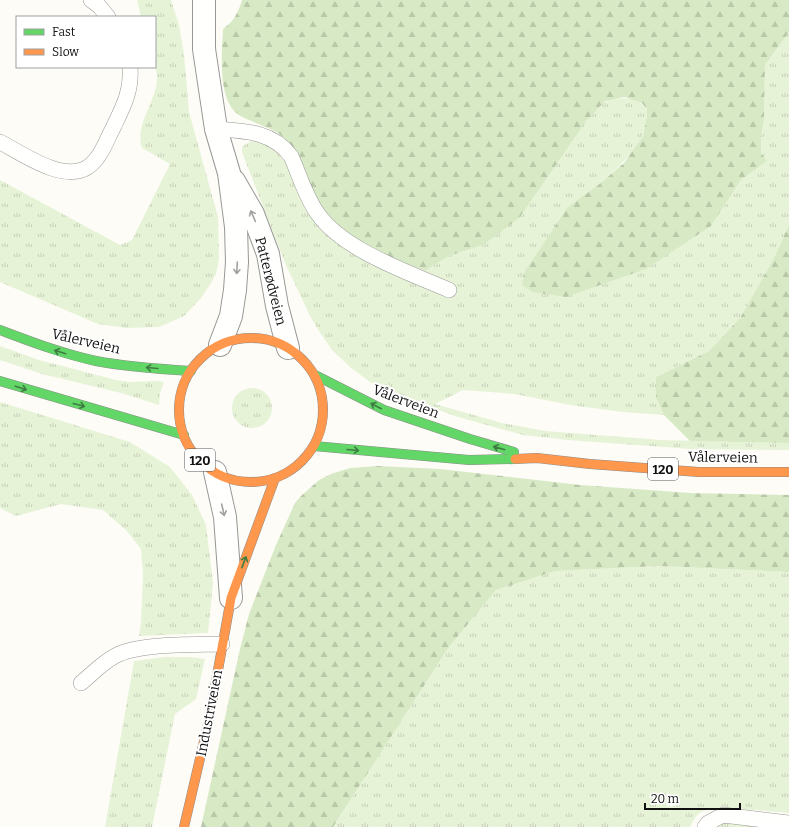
<svg xmlns="http://www.w3.org/2000/svg" width="789" height="827" font-family="Bitter,serif">
  <defs>
    <pattern id="grass-tufts" width="24" height="20" patternUnits="userSpaceOnUse"><rect width="24" height="20" fill="#e7f3d7"/><path d="M3 7l-1-3M5 7V3M7 7l1-3M15 17l-1-3M17 17v-4M19 17l1-3" fill="none" stroke="#c5cfb8"/></pattern>
    <pattern id="forest-firs" width="22" height="20" patternUnits="userSpaceOnUse"><rect width="22" height="20" fill="#d8eac5"/><path d="M5 1l3.5 6h-7zM16 11l3.5 6h-7z" fill="#b8c8a8"/></pattern>
  </defs>
  <rect width="100%" height="100%" fill="#fdfcf7"/>
  <g fill="url(#grass-tufts)">
    <path d="M137,0H171L179,25L184,54L189,112L218,217L219,259L216,274L211,283L201,298L184,316L159,327L126,328L98,324L0,282V180L120,245L132,240L170,164L142,148C133,120 165,94 155,67V17H141Z"/>
    <path d="M789,32V225L773,260L740,318L709,351L656,377V398L664,415L623,412L570,405L515,394L463,390L435,404L502,423L545,431L661,440L789,443V450L691,449L568,440L523,435L458,417L391,393L370,382L350,367L332,350L317,328L310,316L285,263L242,152V147C261,131 276,149 287,165L419,284L425,271L449,256L483,245L575,135C581,127 597,105 606,101C616,96 642,97 647,110C648,114 644,133 642,137C631,157 614,171 597,186L711,226L741,180L767,161L761,153V138L764,119L765,65Z"/>
    <polygon points="0,346 39,360 116,380 130,382 156,381 164,382 160,393 159,405 121,393 42,374 0,360"/>
    <circle cx="252" cy="408" r="20"/>
    <polygon points="0,402 130,442 170,467 192,495 206,525 213,583 208,633 139,636 141,623 143,574 141,549 127,531 103,510 61,504 16,516 0,508"/>
    <path d="M659,566L789,572V813C772,812 713,804 701,812C695,816 693,821 690,827H333L449,647L496,590L555,571Z"/>
    <polygon points="165,657 189,657 205,659 196,699 175,714 152,827 105,827 134,661"/>
    <polygon points="727,822 777,827 716,827"/>
  </g>
  <g fill="url(#forest-firs)">
    <path d="M242,0H789V32L765,65L764,119L761,138V153L767,161L741,180L711,226L646,269L566,297L533,292L522,285L525,271L568,207L597,186L624,163L643,136L647,115V109L642,103L624,97L605,101L586,121L544,182L519,218L483,245L449,256L425,271C390,257 341,240 320,207C309,188 304,165 290,147C288,144 286,140 283,137C272,127 252,123 239,115C217,101 222,53 223,29C234,21 238,13 242,0Z"/>
    <polygon points="789,225 789,443 690,441 664,415 656,398 656,377 709,351 740,318 773,260"/>
    <polygon points="378,466 440,469 580,485 691,493 789,495 789,572 659,566 555,571 496,590 449,647 333,827 201,827 240,649 249,614 276,545 295,503 301,496 319,480 331,474 350,468"/>
  </g>
  <g fill="none" stroke-linecap="round" stroke-linejoin="round">
    <defs>
      <g id="lane">
        <polyline points="91,0 99,6 108,17"/>
        <path d="M216,129C245,131 272,131 291,156C299,174 306,198 318,214C343,250 410,273 449,290"/>
        <path d="M0,142C23,154 63,183 88,167C101,158 106,141 113,128C123,107 132,91 130,67"/>
        <path d="M81,683C92,674 102,663 115,656C139,643 194,645 222,644"/>
        <polyline points="705,827 708,823 723,815 789,823"/>
      </g>
      <g id="street">
        <polyline points="204,0 204,49 216,129 229,173 236,227 237,262 235,290 231,316 220,345"/>
        <polyline points="234,181 253,214 268,254 277,306 288,348"/>
        <polyline points="215,472 225,517 231,598"/>
      </g>
      <g id="fast">
        <path d="M0,330C32,342 63,354 96,361C127,367 159,369 191,371"/>
        <polyline points="315,375 384,410 470,439 514,452"/>
        <polyline points="0,381 184,435"/>
        <polyline points="314,446 469,460 515,459"/>
      </g>
      <g id="slow">
        <circle cx="251" cy="410" r="72"/>
        <polyline points="515,459 537,458 590,464 699,472 789,472"/>
        <polyline points="184,827 209,720 231,598 275,478"/>
      </g>
    </defs>
    <use href="#lane" stroke="#979795" stroke-width="16"/>
    <use href="#street" stroke="#979795" stroke-width="24"/>
    <use href="#fast" stroke="#8e8d8b" stroke-width="10"/>
    <use href="#slow" stroke="#8e8d8b" stroke-width="10"/>
    <use href="#lane" stroke="#fffffe" stroke-width="15"/>
    <use href="#street" stroke="#fffffe" stroke-width="22"/>
    <use href="#fast" stroke="#63d668" stroke-width="9"/>
    <use href="#slow" stroke="#ff974d" stroke-width="9"/>
  </g>
  <defs><path id="oneway-shaft" d="M-6 0H5M1.5-3L5.5 0L1.5 3" fill="none" stroke-width="1.6" stroke-linecap="round" stroke-linejoin="round"/></defs>
  <g stroke="#a0a09f">
    <use href="#oneway-shaft" transform="translate(253 216) rotate(-114)"/>
    <use href="#oneway-shaft" transform="translate(237 268) rotate(93)"/>
    <use href="#oneway-shaft" transform="translate(223 510) rotate(77)"/>
  </g>
  <g stroke="#3e7d41">
    <use href="#oneway-shaft" transform="translate(60 352) rotate(-163)"/>
    <use href="#oneway-shaft" transform="translate(152 368) rotate(-175)"/>
    <use href="#oneway-shaft" transform="translate(21 388) rotate(18)"/>
    <use href="#oneway-shaft" transform="translate(79 405) rotate(15)"/>
    <use href="#oneway-shaft" transform="translate(376 406) rotate(-153)"/>
    <use href="#oneway-shaft" transform="translate(499 448) rotate(-164)"/>
    <use href="#oneway-shaft" transform="translate(353 450) rotate(5)"/>
    <use href="#oneway-shaft" transform="translate(244 562) rotate(-70)"/>
  </g>
  <g text-anchor="middle" stroke-width="4" stroke-linejoin="round" paint-order="stroke">
    <g fill="#fff" stroke="#585858" stroke-width="1">
      <rect x="185" y="449" width="30" height="22" rx="3"/>
      <rect x="648" y="458" width="30" height="22" rx="3"/>
    </g>
    <g font-size="13" font-weight="bold" fill="#111">
      <text x="200" y="465">120</text>
      <text x="663" y="474">120</text>
    </g>
    <g font-size="14" fill="#111" stroke="#fff">
      <text transform="translate(271 281) rotate(76)" y="5">Patterødveien</text>
      <text transform="translate(86 341) rotate(13)" y="5">Vålerveien</text>
      <text transform="translate(406 401) rotate(21)" y="5">Vålerveien</text>
      <text transform="translate(723 457) rotate(1)" y="5">Vålerveien</text>
      <text transform="translate(209 713) rotate(-79)" y="5">Industriveien</text>
    </g>
  </g>
  <rect x="16" y="16" width="140" height="52" fill="#ffffff" stroke="#a0a0a0"/>
  <rect x="24" y="29" width="20" height="6" fill="#63d668" stroke="#a0a0a0"/>
  <text x="52" y="36" font-size="12" fill="#111111">Fast</text>
  <rect x="24" y="49" width="20" height="6" fill="#ff974d" stroke="#a0a0a0"/>
  <text x="52" y="56" font-size="12" fill="#111111">Slow</text>
  <path d="M645 803v6h95v-6" fill="none" stroke="#111111" stroke-width="2"/>
  <text x="651" y="803" font-size="12" fill="#111111" stroke="#ffffff" stroke-width="3" paint-order="stroke">20 m</text>
</svg>
